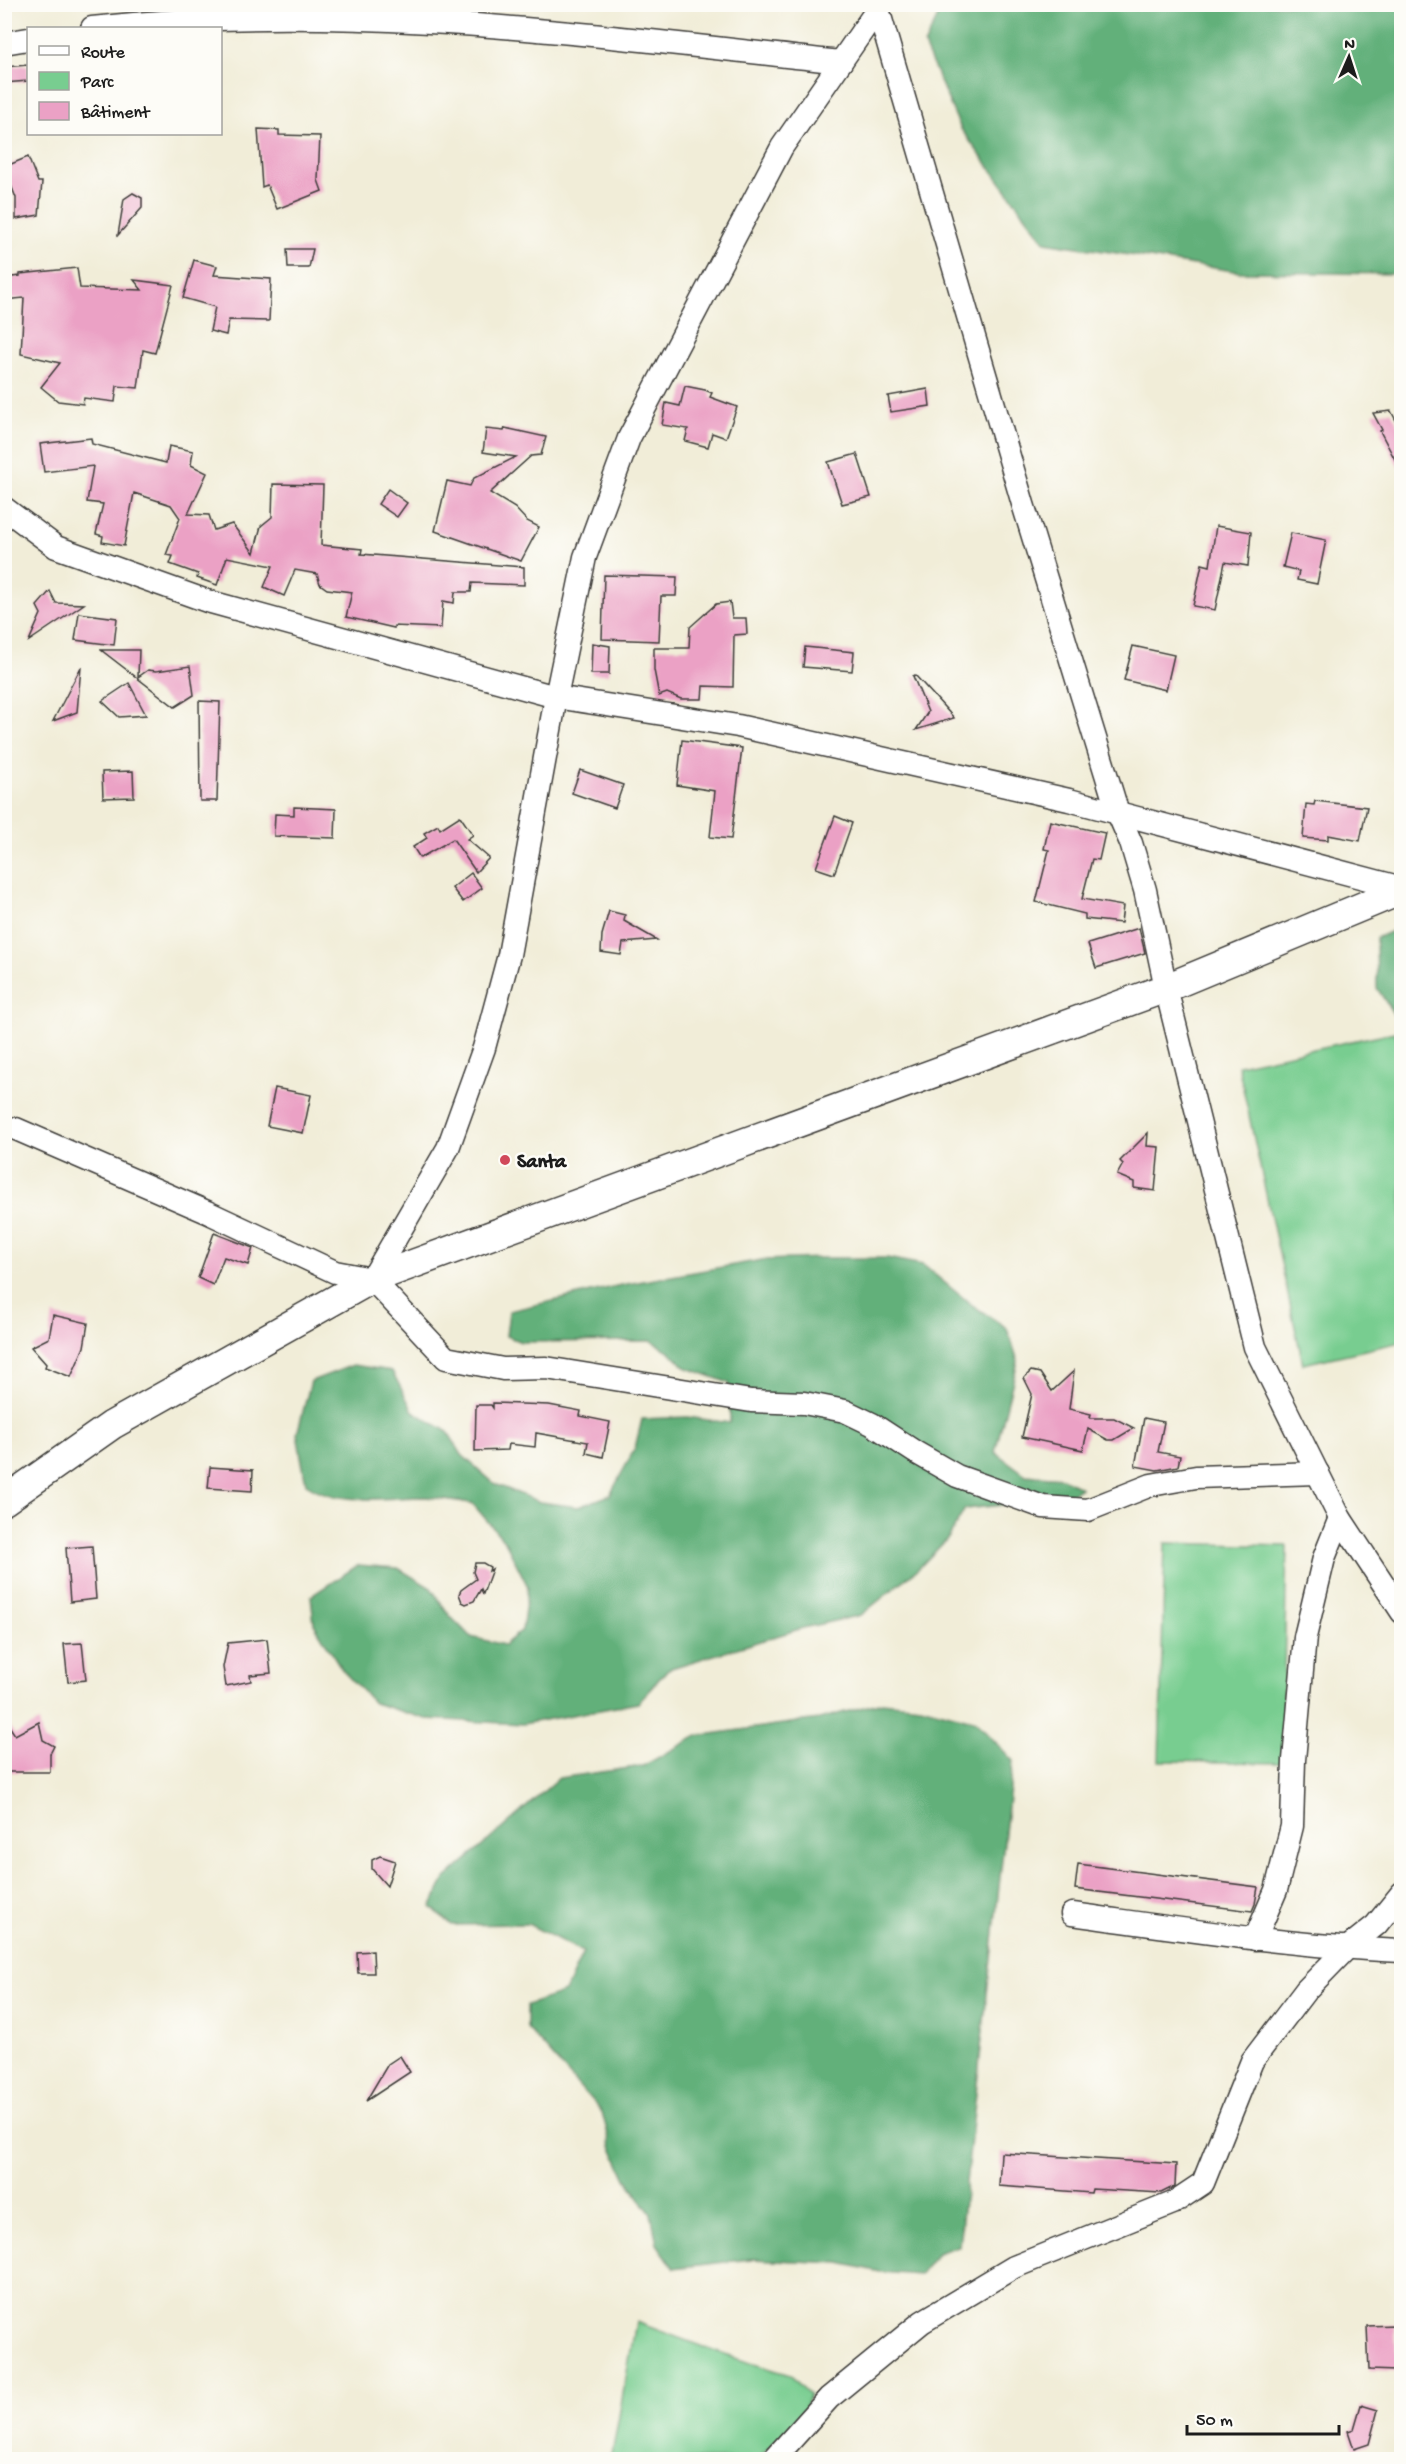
<svg xmlns="http://www.w3.org/2000/svg" width="1406" height="2464" font-family="'Gochi Hand',sans-serif">
  <rect width="100%" height="100%" fill="#fdfcf7"/>
  <filter id="ink" filterUnits="userSpaceOnUse"><feTurbulence type="fractalNoise" baseFrequency=".0167" numOctaves="2"/><feDisplacementMap in="SourceGraphic" scale="12" xChannelSelector="R" yChannelSelector="G"/><feConvolveMatrix kernelMatrix="1 2 1 2 8 2 1 2 1" color-interpolation-filters="sRGB"/></filter>
  <filter id="wash" filterUnits="userSpaceOnUse"><feTurbulence type="fractalNoise" baseFrequency=".008" numOctaves="4" result="noise"/><feDisplacementMap in="SourceGraphic" scale="24" xChannelSelector="R" yChannelSelector="G"/><feGaussianBlur stdDeviation="1.35" result="paint"/><feColorMatrix in="noise" values="0 0 0 0 0 0 0 0 0 0 0 0 0 0 0 0 0 1.4 0 .05"/><feComposite in="paint" operator="in"/></filter>
  <g filter="url(#wash)">
    <rect width="100%" height="100%" fill="#f1edd8"/>
    <g fill="#78cd90" stroke="#4a7456" stroke-width="1.5">
      <polygon points="1395,1032 1402,1063 1401,1342 1303,1364 1238,1065"/>
      <polygon points="1165,1543 1287,1546 1282,1763 1159,1761"/>
      <polygon points="636,2322 725,2355 790,2375 809,2394 804,2414 757,2459 611,2460"/>
    </g>
    <g fill="#62b07a" stroke="#3f664b" stroke-width="1.5">
      <polygon points="944,4 1401,5 1401,274 1240,272 1045,242 961,129 924,45"/>
      <polygon points="1401,927 1401,1026 1377,988 1376,938"/>
      <path d="M823,1258H887L923,1265L972,1305L1007,1328L1018,1361L995,1452L1026,1475L1063,1478L1081,1488L1066,1498L965,1509L949,1537L919,1568L861,1615L803,1628L668,1669L638,1703L523,1724L426,1719L374,1703L343,1671L314,1624L311,1596L358,1565L398,1568L431,1588L450,1616L471,1637L504,1645L522,1630L528,1587L506,1543L472,1503C456,1501 440,1498 425,1497C387,1497 339,1507 306,1484L297,1434L311,1381L353,1365L392,1371L413,1411L448,1432L462,1455L495,1484L540,1502L578,1507L610,1495L635,1448L642,1419L687,1417L730,1423L729,1383L685,1367L669,1351L651,1341L521,1342L506,1336L509,1311L621,1285L762,1260Z"/>
      <polygon points="882,1702 921,1706 976,1721 1013,1761 959,2246 937,2253 920,2275 880,2272 840,2263 751,2259 674,2268 657,2244 651,2214 626,2179 611,2146 602,2112 527,2028 527,2005 565,1992 583,1952 528,1924 452,1925 431,1907 445,1879 559,1778 643,1766 697,1736 819,1719"/>
    </g>
    <g id="blocks">
      <g fill="#eba1c5">
        <polygon points="28,65 28,81 4,83 4,67"/>
        <polygon points="258,129 279,130 279,135 320,136 318,180 322,191 277,209 267,185 262,187"/>
        <polygon points="28,157 38,182 42,182 39,215 16,219 16,198 4,167"/>
        <polygon points="133,193 142,198 142,208 118,235 124,199"/>
        <polygon points="287,249 313,249 309,268 288,268"/>
        <polygon points="194,260 217,266 214,275 271,279 269,321 229,320 226,335 210,331 215,307 183,298"/>
        <polygon points="77,268 80,288 142,290 134,280 173,285 155,353 143,350 138,388 117,386 115,402 84,398 83,404 58,401 41,387 60,363 21,354 24,298 4,300 4,278 20,276 20,274"/>
        <polygon points="685,386 705,390 712,393 710,397 737,407 726,438 712,433 708,447 685,441 688,429 662,425 666,403 680,406"/>
        <polygon points="928,389 930,406 891,412 888,396"/>
        <polygon points="1391,411 1401,430 1401,471 1380,431 1382,430 1373,413"/>
        <polygon points="505,428 546,437 541,455 531,456 490,493 515,508 527,521 539,527 521,561 435,531 447,481 470,486 474,478 516,457 483,452 486,429 504,431"/>
        <polygon points="91,438 92,444 166,463 169,446 193,451 191,465 207,473 188,514 209,515 214,530 232,524 254,553 261,526 272,517 273,484 323,485 321,545 362,549 361,554 524,567 524,585 472,583 471,592 455,592 454,603 443,601 441,628 394,626 394,628 346,617 352,592 327,589 320,584 317,574 295,570 284,596 264,587 273,566 227,557 217,585 197,578 198,574 170,564 173,556 166,555 180,518 171,505 134,493 124,546 102,542 103,536 96,534 103,504 87,502 93,466 44,472 40,444"/>
        <polygon points="857,454 871,497 842,504 828,462"/>
        <polygon points="388,489 407,503 397,517 378,504"/>
        <polygon points="1216,526 1251,532 1248,566 1225,562 1215,610 1193,606 1202,564 1210,566"/>
        <polygon points="1291,533 1326,540 1317,584 1297,580 1299,571 1283,567"/>
        <polygon points="604,575 677,577 676,596 661,596 659,641 602,639"/>
        <polygon points="50,591 56,603 84,604 29,641 41,614 37,606"/>
        <polygon points="730,602 732,618 746,618 747,634 734,635 733,687 703,686 702,699 681,699 667,693 659,696 654,670 654,648 689,648 690,627 716,604"/>
        <polygon points="79,613 117,618 114,645 75,640"/>
        <polygon points="592,643 610,646 609,674 591,674"/>
        <polygon points="1133,646 1174,655 1166,690 1124,680"/>
        <polygon points="805,647 854,652 852,671 803,667"/>
        <polygon points="101,650 139,650 138,677 148,670 156,671 190,666 194,695 175,707"/>
        <polygon points="81,667 77,712 53,721"/>
        <polygon points="915,675 954,718 916,730 928,712 913,676"/>
        <polygon points="129,683 146,715 119,717 102,701"/>
        <polygon points="199,701 220,702 217,801 200,801"/>
        <polygon points="682,740 742,748 731,839 710,837 715,791 677,785"/>
        <polygon points="580,770 623,785 615,808 572,793"/>
        <polygon points="133,771 134,797 103,798 102,772"/>
        <polygon points="1315,801 1367,807 1360,841 1328,835 1328,840 1303,838 1306,804 1314,805"/>
        <polygon points="294,807 336,809 335,838 274,836 275,814 294,815"/>
        <polygon points="460,816 473,835 467,839 489,858 476,872 453,839 420,858 413,847 427,838 424,833 438,825 440,829"/>
        <polygon points="835,816 852,823 834,874 816,868"/>
        <polygon points="1050,821 1105,833 1099,860 1092,859 1082,899 1123,906 1121,923 1085,919 1085,914 1036,902 1049,850 1044,849"/>
        <polygon points="471,873 482,888 463,902 452,888"/>
        <polygon points="609,911 625,915 624,921 657,940 623,943 621,955 601,952 602,935"/>
        <polygon points="1139,928 1145,953 1096,968 1088,944"/>
        <polygon points="275,1088 311,1095 303,1133 267,1126"/>
        <polygon points="1148,1133 1147,1146 1159,1147 1155,1191 1134,1188 1134,1182 1117,1175 1123,1164 1120,1161"/>
        <polygon points="214,1233 253,1248 248,1265 224,1257 213,1285 198,1278"/>
        <polygon points="53,1315 88,1323 84,1347 71,1377 45,1367 46,1364 31,1347 49,1338"/>
        <polygon points="1031,1371 1040,1373 1052,1391 1074,1371 1069,1409 1091,1414 1090,1418 1114,1418 1134,1428 1114,1440 1108,1440 1088,1429 1083,1450 1022,1437 1032,1394 1024,1378"/>
        <polygon points="493,1403 549,1405 581,1411 580,1416 610,1422 603,1457 586,1453 588,1442 536,1433 535,1447 509,1444 508,1450 475,1451 476,1405 491,1405 493,1408"/>
        <polygon points="1144,1418 1164,1422 1158,1452 1180,1456 1178,1466 1157,1470 1135,1466"/>
        <polygon points="210,1467 253,1470 252,1491 208,1488"/>
        <polygon points="92,1546 96,1599 70,1602 66,1548"/>
        <polygon points="475,1563 483,1563 490,1567 489,1571 492,1569 483,1594 481,1589 474,1601 466,1604 462,1602 459,1594 461,1590 476,1579 473,1572"/>
        <polygon points="267,1639 271,1673 250,1675 251,1681 226,1686 223,1667 228,1643"/>
        <polygon points="82,1643 86,1680 68,1682 64,1644"/>
        <polygon points="4,1718 15,1735 39,1722 43,1740 54,1746 50,1754 50,1772 4,1772"/>
        <polygon points="380,1856 395,1861 387,1886 372,1869 372,1860"/>
        <polygon points="1078,1864 1258,1887 1255,1904 1252,1911 1075,1889"/>
        <polygon points="373,1951 374,1973 358,1973 357,1952"/>
        <polygon points="400,2056 410,2072 366,2101 388,2064"/>
        <polygon points="1001,2153 1176,2164 1175,2186 1161,2193 1092,2189 1091,2193 999,2186"/>
        <polygon points="1395,2325 1397,2371 1369,2370 1367,2326"/>
        <polygon points="1361,2405 1378,2410 1369,2444 1354,2449 1348,2431 1354,2429"/>
      </g>
    </g>
  </g>
  <g filter="url(#ink)">
    <use href="#blocks" fill-opacity="0" stroke="#3c3b38" stroke-width="1.5"/>
    <g fill="none" stroke-linecap="round" stroke-linejoin="round">
      <defs>
        <g id="minor">
          <polyline points="878,9 1023,504 1118,813 1131,843 1145,890 1166,988 1255,1347 1340,1518 1402,1612"/>
          <path d="M92,28C341,0 592,35 841,62"/>
          <polyline points="4,43 28,39"/>
          <polyline points="4,508 56,547 207,601 556,697 738,726 1069,800 1402,888"/>
          <polyline points="4,1127 16,1129 207,1212 335,1272 372,1279 446,1358 503,1369 546,1368 751,1401 804,1403 845,1411 872,1424 915,1452 957,1476 1043,1507 1088,1510 1151,1485 1196,1477 1318,1473"/>
          <polyline points="372,1279 448,1148 484,1048 509,955 556,697 585,557 629,438 782,147 881,4"/>
          <path d="M1072,1914C1182,1929 1291,1946 1402,1951"/>
          <polyline points="1255,1939 1276,1890 1292,1826 1294,1760 1305,1637 1324,1558 1340,1518"/>
          <polyline points="773,2460 829,2398 922,2322 1014,2267 1173,2203 1203,2183 1252,2061 1306,1990 1347,1948 1376,1925 1402,1893"/>
        </g>
        <polyline id="major" points="4,1501 112,1425 372,1279 1166,988 1402,890"/>
      </defs>
      <use href="#minor" stroke="#3c3b38" stroke-width="25"/>
      <use href="#major" stroke="#3c3b38" stroke-width="31"/>
      <use href="#minor" stroke="#fff" stroke-width="22"/>
      <use href="#major" stroke="#fff" stroke-width="28"/>
    </g>
  </g>
  <circle fill="#d1495b" stroke="#fdfcf7" stroke-width="2" cx="505" cy="1160" r="6"/>
  <g text-anchor="middle" stroke-width="5" stroke-linejoin="round" paint-order="stroke">
    <g font-size="20" font-weight="bold" fill="#1c1c1c" stroke="#fdfcf7" text-anchor="start">
      <text x="517" y="1167">Santa</text>
    </g>
  </g>
  <rect width="1406" height="2464" fill="none" stroke="#fdfcf7" stroke-width="24"/>
  <rect x="27" y="27" width="195" height="108" fill="#fdfcf7" stroke="#a3a29f" stroke-width="1.5"/>
  <rect x="39" y="46" width="30" height="9" fill="#ffffff" stroke="#a3a29f" stroke-width="1.5"/>
  <text x="81" y="57" font-size="18" fill="#1c1c1c">Route</text>
  <rect x="39" y="72" width="30" height="18" fill="#78cd90" stroke="#a3a29f" stroke-width="1.5"/>
  <text x="81" y="87" font-size="18" fill="#1c1c1c">Parc</text>
  <rect x="39" y="102" width="30" height="18" fill="#eba1c5" stroke="#a3a29f" stroke-width="1.5"/>
  <text x="81" y="117" font-size="18" fill="#1c1c1c">Bâtiment</text>
  <g transform="translate(1349 57) rotate(3)" stroke="#fdfcf7" stroke-width="4.5" paint-order="stroke">
  <path d="M0-4.5L10 22L0 15L-10 22Z" fill="#1c1c1c"/>
  <text y="-9" font-size="16" font-weight="bold" text-anchor="middle" fill="#1c1c1c">N</text>
  </g>
  <path d="M1187 2425v9h152v-9" fill="none" stroke="#1c1c1c" stroke-width="3"/>
  <text x="1196" y="2425" font-size="18" fill="#1c1c1c" stroke="#fdfcf7" stroke-width="4.5" paint-order="stroke">50 m</text>
</svg>
